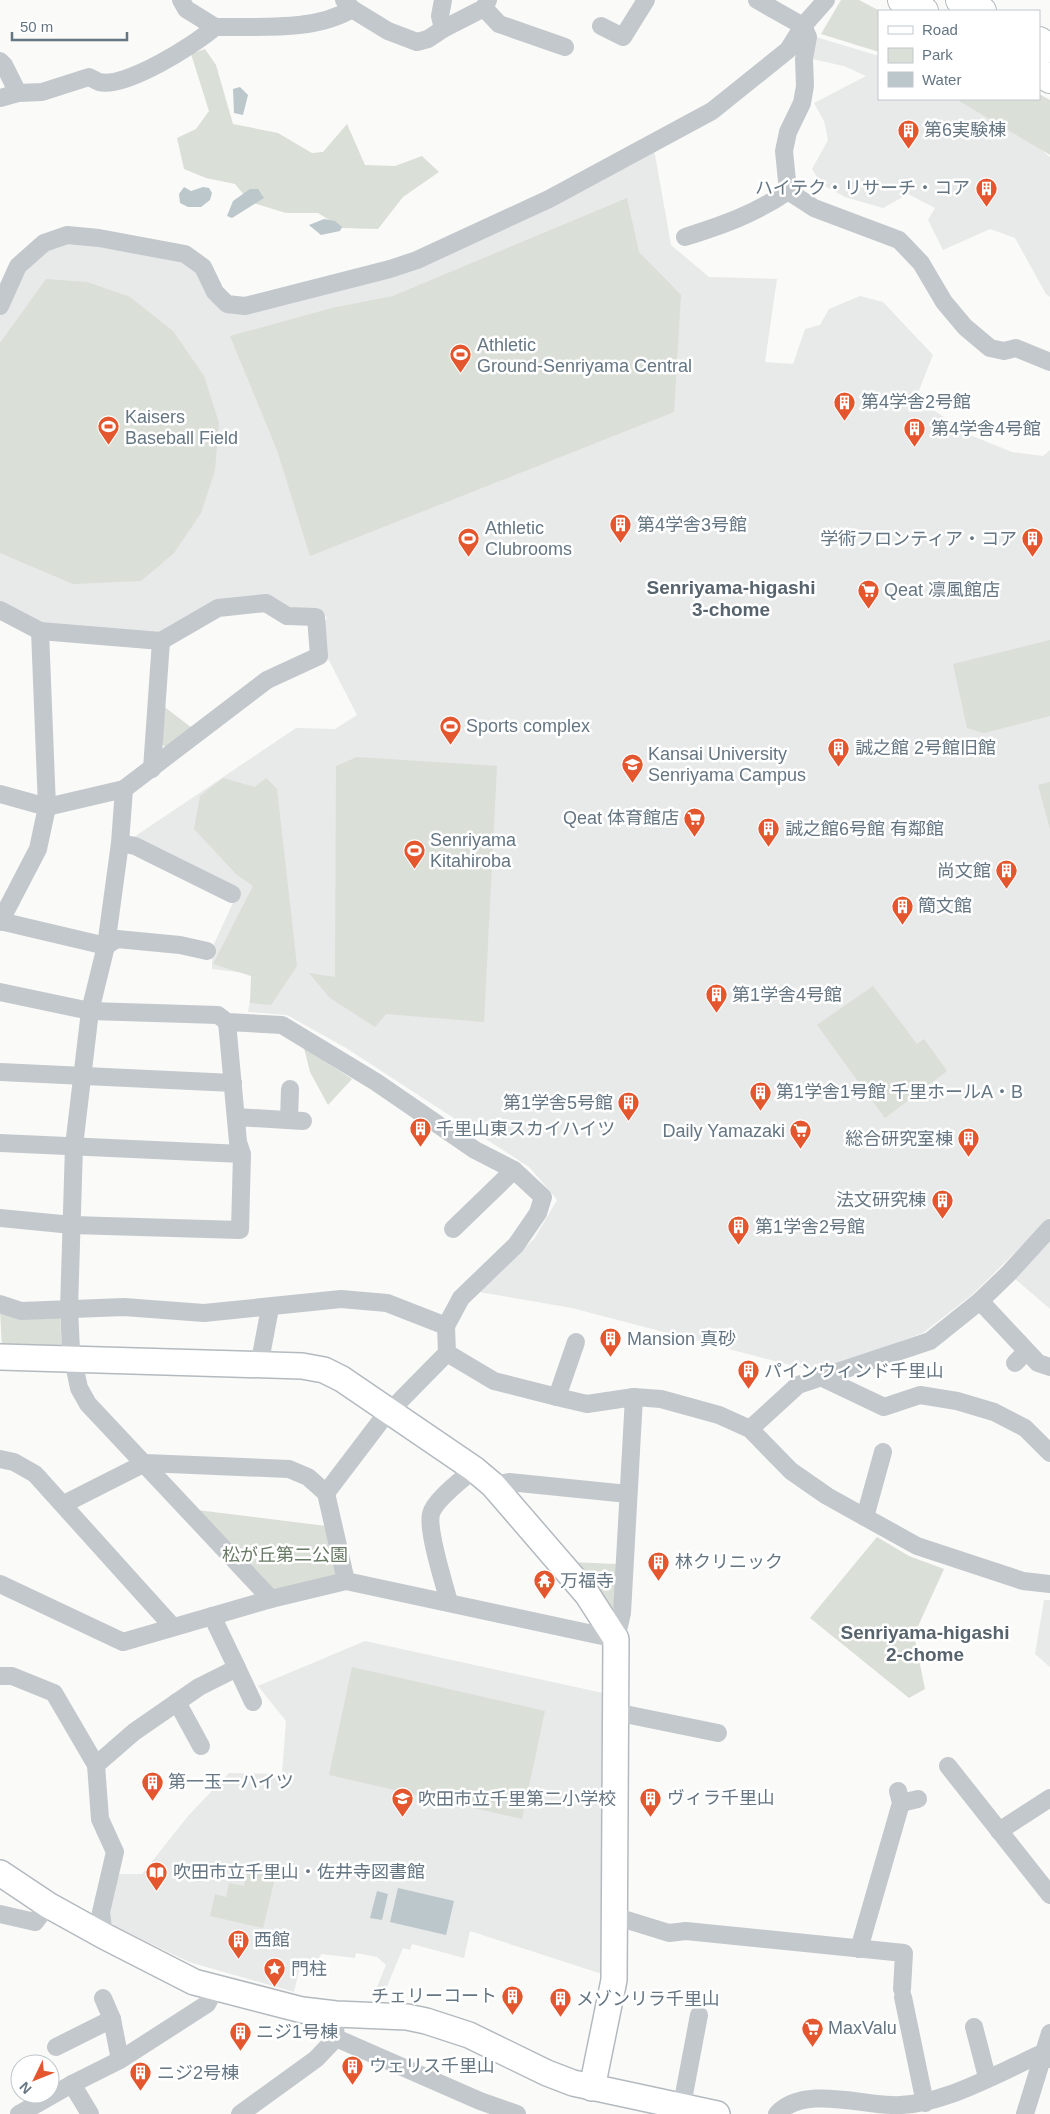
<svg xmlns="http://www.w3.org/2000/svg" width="1050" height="2114" font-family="Arial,'Noto Sans JP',sans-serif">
  <rect width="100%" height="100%" fill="#fafaf8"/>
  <g fill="#e8e9e9">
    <polygon points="816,37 879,56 879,99 959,99 1038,147 1050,157 1050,297 1046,294 1015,238 990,229 943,250 928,220 935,208 908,194 883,208 845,197 821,184 812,169 828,140 824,121 814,103 866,76 844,66 812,59"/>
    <polygon points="654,149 671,245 709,277 777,279 765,362 793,364 805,329 820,325 829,309 860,296 883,302 933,355 916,398 970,435 1012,452 1043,456 1050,450 1050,1218 973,1294 923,1333 817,1372 572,1308 479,1292 534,1239 557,1200 550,1191 529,1167 346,1048 287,1015 248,1012 254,974 212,969 212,948 238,892 134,837 296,728 335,729 357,715 322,647 323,624 327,618 319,608 290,611 268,597 160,634 31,623 0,605 0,316 8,304 21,269 46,248 65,242 181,258 197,268 212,301 227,311 369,280"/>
    <polygon points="1050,1239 1050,1309 1015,1279"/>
    <polygon points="1044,1600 1050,1600 1050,1667 1035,1654"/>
    <polygon points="365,1641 603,1693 602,1974 470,1931 464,1958 412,1944 410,1950 403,1948 385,1991 377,1987 386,1965 377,1957 356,1953 355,1958 321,1954 319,1961 302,1958 294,1992 189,1962 114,1926 108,1919 116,1874 142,1874 188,1816 229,1773 282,1774 286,1721 258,1686"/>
  </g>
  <g fill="#dadfd7">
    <polygon points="841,0 859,0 880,11 879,52 821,34"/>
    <polygon points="205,49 216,65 233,124 278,133 312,153 323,152 347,124 365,165 395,166 422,156 439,172 403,197 378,229 342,228 318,213 286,213 250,202 235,184 206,178 184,169 177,138 196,129 209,111 191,54"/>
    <polygon points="1039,94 1050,100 1050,155 956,99 1039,99"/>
    <polygon points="627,198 639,252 681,295 674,412 310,556 277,450 230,336 332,308 393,296"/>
    <polygon points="46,279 87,282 130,297 173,331 204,376 219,423 215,470 201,513 174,553 141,581 73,584 0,553 0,343"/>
    <polygon points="1050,640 1050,716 984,733 967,728 953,664"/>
    <polygon points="162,705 192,728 166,747 160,743"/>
    <polygon points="357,757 497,766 484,1022 386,1014 375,1027 330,998 309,973 335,977 336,766"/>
    <polygon points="223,778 255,787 266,778 277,789 297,966 271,1005 250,1003 251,976 213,964 253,886 237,875 194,829 200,796"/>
    <polygon points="1050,782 1050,829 1038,785"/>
    <polygon points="873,986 917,1044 924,1039 947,1071 885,1118 817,1025"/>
    <polygon points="304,1048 352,1079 328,1105 310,1072"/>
    <polygon points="0,1310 60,1318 62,1349 2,1350"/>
    <polygon points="197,1510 326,1526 339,1572 335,1576 276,1592"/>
    <polygon points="877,1537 909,1556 944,1569 914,1635 925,1689 909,1698 810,1618"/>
    <polygon points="570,1562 617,1564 615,1606 610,1610"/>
    <polygon points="352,1667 545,1711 522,1819 329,1775"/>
    <polygon points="248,1867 276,1874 263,1928 210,1916 215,1894 226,1897 229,1883 244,1886"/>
  </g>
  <g fill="#bbc7cb">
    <polygon points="240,87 248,95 243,115 234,113 233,89"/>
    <polygon points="184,187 191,191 203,187 209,188 212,193 210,200 201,207 188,207 180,203 179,194"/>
    <polygon points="250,189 258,189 264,198 232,218 227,216 233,201"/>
    <polygon points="324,219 335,221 342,227 340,231 321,235 309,225"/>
    <polygon points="398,1888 454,1901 446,1935 390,1922"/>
    <polygon points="377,1891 388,1894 382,1920 370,1918"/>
  </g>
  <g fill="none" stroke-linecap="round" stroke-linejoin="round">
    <defs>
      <g id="secondary">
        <polyline points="0,1357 302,1366 324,1370 342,1379 474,1469 493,1485 587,1594 616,1639 614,1980 592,2088"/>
        <polyline points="0,1873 48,1905 104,1936 194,1982 302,2010 336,2014 407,2017 426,2021 469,2035 547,2073 573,2083 717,2114"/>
      </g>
      <g id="highway">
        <polyline points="902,0 924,11"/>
        <polyline points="960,0 982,11"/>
        <polyline points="1039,41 1050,48"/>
        <polyline points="1039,72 1050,79"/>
      </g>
    </defs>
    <use href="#secondary" stroke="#b3babf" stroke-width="28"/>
    <use href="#highway" stroke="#b4b9bd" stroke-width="30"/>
    <g stroke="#c3c8cc" stroke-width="18">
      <polyline points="344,0 352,9 388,31 417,42 428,39 443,29 484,8 488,0"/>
      <polyline points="757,0 803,26 808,37 804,59 805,86 802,103 788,132 784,151 788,191 814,208 899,240 921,263 944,302 965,327 990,348 1004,351 1016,348 1050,362"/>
      <polyline points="484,8 499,24 565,47"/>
      <polyline points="601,26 623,37 646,0"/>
      <path d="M215,27C258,26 314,32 352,9"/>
      <polyline points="443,29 440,16 443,0"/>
      <polyline points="0,61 4,65 18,93"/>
      <path d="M0,98L18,93L42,92L89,77C92,78 96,81 99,82C125,89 196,44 215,27L186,9L181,0"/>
      <path d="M685,237C723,225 755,214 788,191"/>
      <polyline points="0,306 18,266 44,243 67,235 99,238 185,254 203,267 215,292 227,304 245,306 390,269 417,260 549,199 712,111 788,50 803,26 826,0"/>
      <polyline points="0,610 40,631 161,641 218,608 266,603 287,616 316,617 319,656 267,680 124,789 47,807 0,794"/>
      <polyline points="152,769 161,641"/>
      <polyline points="124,789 120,843 106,946 90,1011 74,1146 69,1309 71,1350 79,1388 88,1404 271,1599"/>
      <polyline points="120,843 135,846 232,894"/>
      <polyline points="0,921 106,946 117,939 180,945 207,951"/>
      <polyline points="0,922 38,849 47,807 40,631"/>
      <polyline points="0,992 90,1011 218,1015 227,1022 282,1025 376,1082 475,1150 514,1170 543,1197 538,1213 516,1245 461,1298 446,1326 447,1353 494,1381 557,1397 587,1404 634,1397 661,1399 719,1415 750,1429 791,1471 827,1496 917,1546 1023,1581 1050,1584"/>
      <polyline points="0,1072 233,1083"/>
      <polyline points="236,1117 303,1121"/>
      <polyline points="289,1120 290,1089"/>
      <polyline points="0,1143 242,1154"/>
      <polyline points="0,1218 72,1225 240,1230 242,1154 238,1142 227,1022"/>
      <polyline points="453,1229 514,1170"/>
      <polyline points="980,1301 1038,1363 1050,1367"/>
      <polyline points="0,1304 21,1311 124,1307 204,1313 341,1299 387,1303 446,1326"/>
      <polyline points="1015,1363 1026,1352"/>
      <polyline points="259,1366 270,1308"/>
      <polyline points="823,1378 884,1407 920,1395 957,1401 994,1412 1025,1428 1050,1453"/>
      <polyline points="557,1397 576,1342"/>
      <polyline points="750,1429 798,1385 930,1341 980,1301 1008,1274 1050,1228"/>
      <polyline points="0,1459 14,1462 35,1474 173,1627"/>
      <polyline points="493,1485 509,1482 628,1494"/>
      <polyline points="64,1504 145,1463 289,1469 308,1477 326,1493"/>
      <polyline points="865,1517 883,1452"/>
      <polyline points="346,1581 326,1493 383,1418 447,1353"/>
      <polyline points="0,1584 123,1642 271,1599 346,1581 616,1639 622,1613 634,1397"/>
      <path d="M449,1602C444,1583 427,1531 431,1514C434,1500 463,1479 474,1469"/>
      <polyline points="237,1668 253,1702"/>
      <polyline points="0,1676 12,1676 54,1693 96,1765"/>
      <polyline points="177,1702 201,1746"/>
      <polyline points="615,1712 718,1733"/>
      <polyline points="948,1766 1050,1895"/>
      <polyline points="901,1803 918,1799"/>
      <polyline points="999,1831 1050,1798"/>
      <polyline points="0,1914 35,1922 48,1905"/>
      <polyline points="614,1916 669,1933 686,1931 904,1953 902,1989"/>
      <polyline points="104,1936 101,1912 115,1852 100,1819 96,1765 134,1732 199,1687 237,1668 212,1616"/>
      <polyline points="859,1949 901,1803 898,1791"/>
      <polyline points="903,1997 925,2103"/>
      <polyline points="103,1998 112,2019 120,2060"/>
      <polyline points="974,2027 987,2077"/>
      <polyline points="336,2038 480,2101 517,2114"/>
      <polyline points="56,2047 112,2019"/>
      <polyline points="72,2084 90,2114"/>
      <polyline points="682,2105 699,2015"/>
      <polyline points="19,2114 72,2084 120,2060 207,2004 215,1989"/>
      <polyline points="240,2114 316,2059 336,2038 335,2027"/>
      <path d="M777,2114C802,2086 858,2104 891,2105C939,2108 1000,2072 1045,2052L1050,2059"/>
      <polyline points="1025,2114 1050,2033"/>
    </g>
    <use href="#secondary" stroke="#fff" stroke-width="25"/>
    <use href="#highway" stroke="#fff" stroke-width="28"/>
  </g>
  <defs>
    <symbol id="building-pin" viewBox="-11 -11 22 30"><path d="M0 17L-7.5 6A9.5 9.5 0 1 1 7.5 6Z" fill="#e4572e" stroke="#fff"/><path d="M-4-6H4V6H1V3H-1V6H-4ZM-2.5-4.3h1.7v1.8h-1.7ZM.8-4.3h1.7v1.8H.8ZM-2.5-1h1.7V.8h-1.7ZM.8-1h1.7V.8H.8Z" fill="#fff"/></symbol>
    <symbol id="stadium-pin" viewBox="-11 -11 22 30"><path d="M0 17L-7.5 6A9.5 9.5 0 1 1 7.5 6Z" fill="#e4572e" stroke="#fff"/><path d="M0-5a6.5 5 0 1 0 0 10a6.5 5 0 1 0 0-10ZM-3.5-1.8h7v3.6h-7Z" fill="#fff"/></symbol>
    <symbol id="supermarket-pin" viewBox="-11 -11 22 30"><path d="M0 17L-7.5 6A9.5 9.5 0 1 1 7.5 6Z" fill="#e4572e" stroke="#fff"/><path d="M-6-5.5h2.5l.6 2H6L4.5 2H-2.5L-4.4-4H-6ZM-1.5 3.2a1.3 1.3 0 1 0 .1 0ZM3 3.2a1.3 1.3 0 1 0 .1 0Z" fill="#fff"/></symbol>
    <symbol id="university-pin" viewBox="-11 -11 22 30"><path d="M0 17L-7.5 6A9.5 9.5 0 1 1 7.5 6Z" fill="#e4572e" stroke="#fff"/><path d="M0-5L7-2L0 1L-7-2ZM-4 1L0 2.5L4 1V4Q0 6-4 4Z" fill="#fff"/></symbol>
    <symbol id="temple-pin" viewBox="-11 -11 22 30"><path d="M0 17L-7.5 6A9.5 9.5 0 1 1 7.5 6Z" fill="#e4572e" stroke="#fff"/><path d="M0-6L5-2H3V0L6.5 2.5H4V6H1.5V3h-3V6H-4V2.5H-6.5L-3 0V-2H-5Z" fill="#fff"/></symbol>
    <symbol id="school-pin" viewBox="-11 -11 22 30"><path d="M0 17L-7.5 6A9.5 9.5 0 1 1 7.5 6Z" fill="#e4572e" stroke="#fff"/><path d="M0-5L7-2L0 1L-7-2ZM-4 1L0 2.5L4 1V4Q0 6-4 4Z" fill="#fff"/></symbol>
    <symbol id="library-pin" viewBox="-11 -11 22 30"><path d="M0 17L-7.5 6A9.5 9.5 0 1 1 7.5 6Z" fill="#e4572e" stroke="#fff"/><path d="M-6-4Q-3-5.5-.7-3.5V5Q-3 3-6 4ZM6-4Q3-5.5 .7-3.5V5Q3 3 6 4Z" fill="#fff"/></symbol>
    <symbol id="sight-pin" viewBox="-11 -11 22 30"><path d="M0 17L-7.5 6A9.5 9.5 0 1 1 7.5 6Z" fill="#e4572e" stroke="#fff"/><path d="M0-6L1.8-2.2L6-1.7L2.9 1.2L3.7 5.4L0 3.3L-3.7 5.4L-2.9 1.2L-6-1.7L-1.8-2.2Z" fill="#fff"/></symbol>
  </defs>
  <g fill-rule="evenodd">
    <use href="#building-pin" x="896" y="118" width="25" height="34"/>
    <use href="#building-pin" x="974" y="176" width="25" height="34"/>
    <use href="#stadium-pin" x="448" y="342" width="25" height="34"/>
    <use href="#building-pin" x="832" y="390" width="25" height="34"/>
    <use href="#stadium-pin" x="96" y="414" width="25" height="34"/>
    <use href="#building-pin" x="902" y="416" width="25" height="34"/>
    <use href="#building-pin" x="608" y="512" width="25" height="34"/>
    <use href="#stadium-pin" x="456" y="526" width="25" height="34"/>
    <use href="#building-pin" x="1020" y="526" width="25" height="34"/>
    <use href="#supermarket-pin" x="856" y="578" width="25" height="34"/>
    <use href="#stadium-pin" x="438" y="714" width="25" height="34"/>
    <use href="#building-pin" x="826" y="736" width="25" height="34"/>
    <use href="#university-pin" x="620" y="752" width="25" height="34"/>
    <use href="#supermarket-pin" x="682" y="806" width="25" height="34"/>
    <use href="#building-pin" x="756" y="816" width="25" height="34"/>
    <use href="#stadium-pin" x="402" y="838" width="25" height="34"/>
    <use href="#building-pin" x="994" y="858" width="25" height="34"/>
    <use href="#building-pin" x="890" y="894" width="25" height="34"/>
    <use href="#building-pin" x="704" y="982" width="25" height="34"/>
    <use href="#building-pin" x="748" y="1080" width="25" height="34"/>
    <use href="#building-pin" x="616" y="1090" width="25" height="34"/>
    <use href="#building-pin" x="408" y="1116" width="25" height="34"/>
    <use href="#supermarket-pin" x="788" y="1118" width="25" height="34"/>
    <use href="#building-pin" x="956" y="1126" width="25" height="34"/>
    <use href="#building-pin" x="930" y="1188" width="25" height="34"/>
    <use href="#building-pin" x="726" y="1214" width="25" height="34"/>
    <use href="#building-pin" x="598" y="1326" width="25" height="34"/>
    <use href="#building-pin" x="736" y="1358" width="25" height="34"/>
    <use href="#building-pin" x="646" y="1550" width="25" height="34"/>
    <use href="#temple-pin" x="532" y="1568" width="25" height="34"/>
    <use href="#building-pin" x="140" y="1770" width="25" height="34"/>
    <use href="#building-pin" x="638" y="1786" width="25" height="34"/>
    <use href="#school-pin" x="390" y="1786" width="25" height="34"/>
    <use href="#library-pin" x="144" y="1860" width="25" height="34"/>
    <use href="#building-pin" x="226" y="1928" width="25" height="34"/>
    <use href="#sight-pin" x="262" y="1956" width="25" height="34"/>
    <use href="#building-pin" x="500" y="1984" width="25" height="34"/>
    <use href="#building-pin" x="548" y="1986" width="25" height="34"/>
    <use href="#supermarket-pin" x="800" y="2016" width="25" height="34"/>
    <use href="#building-pin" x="228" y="2020" width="25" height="34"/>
    <use href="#building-pin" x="340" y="2054" width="25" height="34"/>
    <use href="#building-pin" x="128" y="2060" width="25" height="34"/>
  </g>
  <g text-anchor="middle" stroke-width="5" stroke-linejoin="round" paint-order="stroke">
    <g font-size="18" fill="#657683" stroke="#fff" text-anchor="start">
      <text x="924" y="136">第6実験棟</text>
      <text x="970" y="194" text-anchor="end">ハイテク・リサーチ・コア</text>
      <text x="477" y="351">Athletic<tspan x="477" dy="21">Ground-Senriyama Central</tspan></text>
      <text x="861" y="408">第4学舎2号館</text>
      <text x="125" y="423">Kaisers<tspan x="125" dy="21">Baseball Field</tspan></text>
      <text x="931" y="435">第4学舎4号館</text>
      <text x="637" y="531">第4学舎3号館</text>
      <text x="485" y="534">Athletic<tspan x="485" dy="21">Clubrooms</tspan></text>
      <text x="1017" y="545" text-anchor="end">学術フロンティア・コア</text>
      <text x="884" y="596">Qeat 凛風館店</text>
      <text x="466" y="732">Sports complex</text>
      <text x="855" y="754">誠之館 2号館旧館</text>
      <text x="648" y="760">Kansai University<tspan x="648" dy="21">Senriyama Campus</tspan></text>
      <text x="679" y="824" text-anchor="end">Qeat 体育館店</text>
      <text x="785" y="835">誠之館6号館 有鄰館</text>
      <text x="430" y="846">Senriyama<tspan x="430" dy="21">Kitahiroba</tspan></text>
      <text x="991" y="877" text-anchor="end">尚文館</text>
      <text x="918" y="912">簡文館</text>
      <text x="732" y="1001">第1学舎4号館</text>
      <text x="776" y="1098">第1学舎1号館 千里ホールA・B</text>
      <text x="613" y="1109" text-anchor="end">第1学舎5号館</text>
      <text x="436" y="1135">千里山東スカイハイツ</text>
      <text x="785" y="1137" text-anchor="end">Daily Yamazaki</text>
      <text x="953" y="1145" text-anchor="end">総合研究室棟</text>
      <text x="926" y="1206" text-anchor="end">法文研究棟</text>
      <text x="755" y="1233">第1学舎2号館</text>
      <text x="627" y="1345">Mansion 真砂</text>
      <text x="764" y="1377">パインウィンド千里山</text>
      <text x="675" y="1568">林クリニック</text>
      <text x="560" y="1587">万福寺</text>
      <text x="168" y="1788">第一玉一ハイツ</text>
      <text x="667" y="1804">ヴィラ千里山</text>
      <text x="418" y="1805">吹田市立千里第二小学校</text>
      <text x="173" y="1878">吹田市立千里山・佐井寺図書館</text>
      <text x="254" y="1946">西館</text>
      <text x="291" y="1975">門柱</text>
      <text x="497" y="2002" text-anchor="end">チェリーコート</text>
      <text x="576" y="2005">メゾンリラ千里山</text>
      <text x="828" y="2034">MaxValu</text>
      <text x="256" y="2038">ニジ1号棟</text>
      <text x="369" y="2072">ウェリス千里山</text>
      <text x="157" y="2079">ニジ2号棟</text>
    </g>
    <g font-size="18" fill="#687a64" stroke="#fff">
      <text x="285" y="1561">松が丘第二公園</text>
    </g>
    <g font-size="19" font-weight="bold" fill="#57646e" stroke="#fff">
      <text x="731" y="594">Senriyama-higashi<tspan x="731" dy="22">3-chome</tspan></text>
      <text x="925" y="1639">Senriyama-higashi<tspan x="925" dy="22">2-chome</tspan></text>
    </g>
  </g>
  <rect x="878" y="10" width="162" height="90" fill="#ffffff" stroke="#c1c8cd"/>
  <rect x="888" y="26" width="25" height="8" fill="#ffffff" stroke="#c1c8cd"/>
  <text x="922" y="35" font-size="15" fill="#657683">Road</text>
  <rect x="888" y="48" width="25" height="15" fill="#dadfd7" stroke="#c1c8cd"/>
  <text x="922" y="60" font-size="15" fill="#657683">Park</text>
  <rect x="888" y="72" width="25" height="15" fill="#bbc7cb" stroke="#c1c8cd"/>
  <text x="922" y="85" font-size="15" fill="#657683">Water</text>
  <g transform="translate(35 2079) rotate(227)"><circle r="24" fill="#ffffff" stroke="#c1c8cd"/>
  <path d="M0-4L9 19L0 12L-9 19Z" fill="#e4572e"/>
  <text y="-8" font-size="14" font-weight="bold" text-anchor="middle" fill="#657683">N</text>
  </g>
  <path d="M12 32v8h115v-8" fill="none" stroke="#657683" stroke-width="2.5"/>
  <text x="20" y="32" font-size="15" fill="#657683" stroke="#ffffff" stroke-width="4" paint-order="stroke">50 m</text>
</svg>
